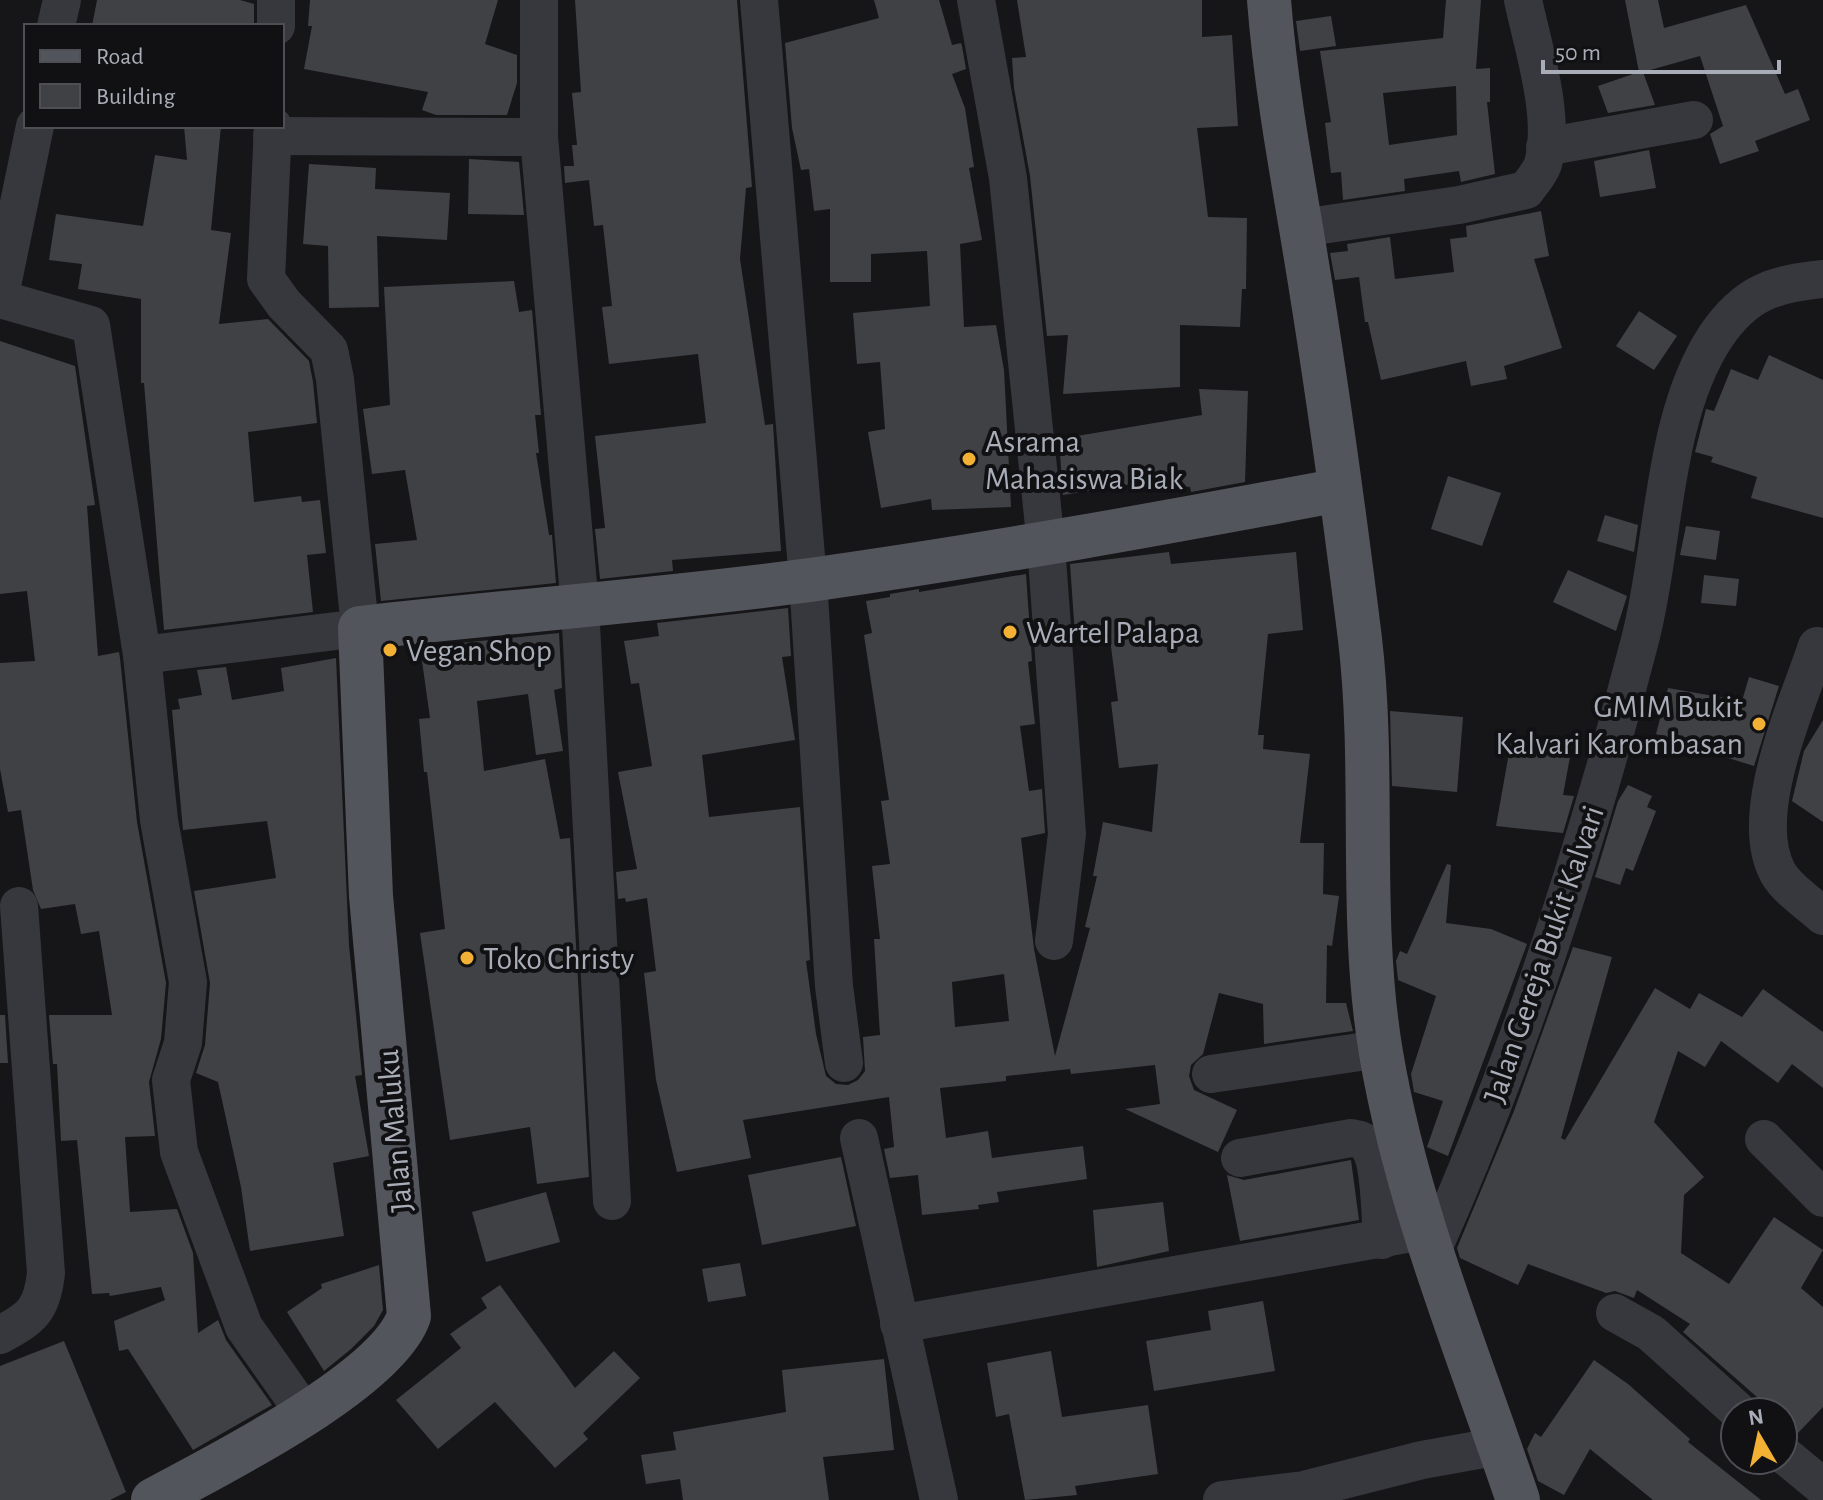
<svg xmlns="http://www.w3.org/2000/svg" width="1823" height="1500" font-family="'Alegreya Sans',sans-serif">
  <rect width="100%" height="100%" fill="#161618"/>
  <g fill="#404145" fill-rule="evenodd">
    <polygon points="97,0 240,0 254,4 254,26 92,26"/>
    <polygon points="310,0 498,0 485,44 517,55 517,83 507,115 436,115 422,110 428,92 304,69 312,26 308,26"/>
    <polygon points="575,0 737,0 752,187 746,188 740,259 765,425 773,424 781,551 672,560 673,571 600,579 595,529 605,528 595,436 706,423 698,354 609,364 602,307 612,306 603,225 594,226 589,180 565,183 564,166 574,166 572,145 577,145 572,93 581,92"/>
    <polygon points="874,0 939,0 952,45 961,43 962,46 966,69 952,74 965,108 974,167 969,168 982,240 960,244 964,327 996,325 1004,370 1011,507 932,510 931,499 881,508 868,432 885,429 880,362 857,364 853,313 930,306 927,251 871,254 871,282 830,282 830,209 814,211 809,169 801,170 792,128 785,43 879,18"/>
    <polygon points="1017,0 1202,0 1202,37 1232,35 1238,126 1197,128 1208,217 1247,218 1246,289 1242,289 1240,327 1180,325 1180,387 1063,394 1068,335 1047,336 1030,176 1014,88 1012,58 1026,57"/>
    <path d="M1446,0H1481L1476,69L1490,68V102H1487L1495,174L1461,182L1459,171L1404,179L1405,191L1343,200L1341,172L1331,173L1325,123L1331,122L1320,51L1443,38ZM1456,86L1457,135L1389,145L1383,93Z"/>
    <polygon points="1625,0 1658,0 1664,28 1746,5 1785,94 1798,89 1810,120 1755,141 1759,151 1720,164 1710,134 1723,126 1700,56 1643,72 1655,105 1608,113 1598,86 1639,72"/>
    <polygon points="1331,16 1336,46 1300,51 1296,21"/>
    <polygon points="184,126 221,126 211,230 231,233 219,324 268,319 309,361 313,382 317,423 248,432 254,502 301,496 302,502 320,500 326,553 307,555 313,612 164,630 144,383 141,383 141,299 78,289 82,264 49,260 56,214 143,226 155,155 187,160"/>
    <polygon points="1649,150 1656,188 1600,197 1594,161"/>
    <polygon points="469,159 519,162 524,215 468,214"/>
    <polygon points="309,164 376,168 375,189 450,193 447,240 377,236 379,307 329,308 328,246 303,244"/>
    <polygon points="1541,211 1549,256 1534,259 1562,348 1504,366 1507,379 1471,386 1466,361 1381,380 1368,322 1365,322 1359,277 1335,280 1330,253 1348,251 1347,244 1390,237 1395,279 1454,272 1450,239 1467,237 1466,226"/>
    <polygon points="514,281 519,312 532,310 541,415 535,415 539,453 536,453 549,535 552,535 556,583 381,601 375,544 417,540 405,470 372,474 363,409 390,405 384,287"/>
    <polygon points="1639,311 1677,336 1654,370 1616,346"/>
    <polygon points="0,341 75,366 95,505 87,506 98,656 119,652 120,658 137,822 166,983 161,1039 149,1082 155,1136 125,1137 130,1212 177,1209 193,1253 198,1333 218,1320 226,1340 272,1405 193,1450 128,1349 119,1351 114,1321 165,1300 161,1287 110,1296 109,1293 92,1294 77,1140 61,1141 57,1064 53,1064 49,1015 112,1015 99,931 81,934 75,904 41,909 33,890 21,810 8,812 0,769 0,663 35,661 27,591 0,594"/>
    <polygon points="1769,355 1823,380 1823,518 1751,498 1757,477 1711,462 1713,457 1695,452 1706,409 1714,411 1731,369 1758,380"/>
    <polygon points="1199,389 1248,391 1245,482 1191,492 1190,487 1132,484 1063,495 1059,439 1202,415"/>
    <polygon points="1448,476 1501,493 1482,546 1431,529"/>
    <polygon points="1605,515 1638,525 1634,552 1597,541"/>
    <polygon points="1686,526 1720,531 1716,560 1680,555"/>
    <path d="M1169,552L1171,564L1296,552L1303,630L1268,634L1258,735H1264L1263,749L1310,754L1300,843H1324L1323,894L1339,896L1332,946L1327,945L1326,1003H1346L1353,1031L1264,1044L1263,1004L1219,993L1203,1054L1191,1065L1189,1076L1194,1090L1237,1110L1218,1152L1125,1109L1160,1104L1155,1065L1071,1074L1070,1069L1006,1076V1081L940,1088L946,1138L988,1131L992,1158L1083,1146L1087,1179L997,1192L999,1202L978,1205L979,1209L922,1215L918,1175L890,1178L884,1149L894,1147L889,1097L743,1120L751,1158L677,1172L656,1080L644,973L656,971L647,898L626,902L625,898L618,899L616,872L637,869L618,772L652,766L639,683L631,684L624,641L659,636L657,623L788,608L791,656L782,657L795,740L702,755L709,817L800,807L810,960L806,961L816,1034L826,1076L836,1084L848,1085L858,1080L865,1071L863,1037L880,1035L874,939H880L872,866L890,864L881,801L889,800L864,635L872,633L866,601L890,597V594L919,589V592L1026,574L1032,661L1028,662L1035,724L1020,726L1029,791L1042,789L1045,833L1021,838L1034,949L1055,1056L1090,928L1085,927L1097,876H1093L1103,822L1152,832L1158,764L1119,768L1111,702L1118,701L1109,631L1075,635L1070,564ZM1004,974L1009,1021L955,1027L952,982Z"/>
    <polygon points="1568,570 1627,596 1616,631 1553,602"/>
    <polygon points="1704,575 1739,579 1736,606 1701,603"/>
    <polygon points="559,633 562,688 554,690 563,751 536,755 528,694 477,701 484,771 545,759 560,839 570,838 589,1177 537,1184 530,1127 450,1140 420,933 445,929 427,772 424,772 419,719 430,718 420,647"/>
    <polygon points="336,658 349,945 362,1075 355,1076 369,1156 333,1163 344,1236 250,1251 241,1187 218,1082 196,1073 205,1045 210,983 194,891 276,878 267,821 183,830 172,710 180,709 178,699 202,695 197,670 226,667 232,700 284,691 281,668"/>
    <polygon points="1749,677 1779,686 1754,766 1725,757 1726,753 1656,734 1668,688 1742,701"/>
    <polygon points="1390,711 1463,717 1457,792 1392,786"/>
    <polygon points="1823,720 1823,822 1792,801 1804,751"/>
    <polygon points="1512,736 1572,746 1563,795 1574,796 1563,833 1496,826"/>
    <polygon points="1628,785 1652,796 1647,807 1656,811 1633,871 1626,868 1620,885 1595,877 1618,801"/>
    <polygon points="1447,864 1451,865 1446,923 1491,929 1527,944 1448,1156 1427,1147 1443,1101 1414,1092 1411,1074 1436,996 1398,980 1396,961 1400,951 1407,954"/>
    <polygon points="1573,947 1612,957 1561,1138 1565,1140 1655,988 1690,1009 1699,993 1742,1017 1763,989 1823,1032 1823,1088 1792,1064 1778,1083 1721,1041 1705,1067 1678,1051 1654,1122 1704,1177 1684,1195 1681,1253 1729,1284 1774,1217 1823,1250 1801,1288 1823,1307 1823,1407 1797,1434 1783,1421 1783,1412 1774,1412 1683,1332 1690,1324 1637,1290 1634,1298 1615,1291 1606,1293 1528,1264 1518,1285 1460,1258 1457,1248 1514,1111"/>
    <polygon points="0,1015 5,1015 8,1063 0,1063"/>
    <polygon points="841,1157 856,1226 762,1245 748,1175"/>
    <polygon points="1351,1160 1359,1220 1240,1241 1227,1175 1244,1180"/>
    <polygon points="546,1192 560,1242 486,1262 472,1212"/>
    <polygon points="1163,1202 1169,1251 1097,1267 1093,1210"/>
    <polygon points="740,1263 746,1296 708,1302 702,1269"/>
    <polygon points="379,1265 383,1310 374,1326 351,1349 324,1371 287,1312 322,1288 321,1284"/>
    <polygon points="500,1285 575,1388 614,1351 640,1378 583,1433 588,1439 555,1468 495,1402 438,1449 396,1400 461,1348 450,1334 487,1308 481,1298"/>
    <polygon points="1263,1301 1275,1371 1154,1391 1146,1341 1211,1330 1208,1311"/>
    <polygon points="64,1341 126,1492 110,1500 0,1500 0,1366"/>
    <polygon points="1051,1351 1062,1417 1148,1405 1158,1474 1075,1486 1077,1495 1025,1500 1009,1414 996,1417 987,1363"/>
    <polygon points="884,1359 894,1450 823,1457 829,1500 683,1500 680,1479 646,1484 641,1455 676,1450 673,1432 786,1412 782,1370"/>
    <polygon points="1594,1360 1628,1384 1690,1439 1688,1442 1761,1500 1653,1500 1590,1449 1564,1495 1538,1481 1527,1449 1535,1433 1541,1437"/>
  </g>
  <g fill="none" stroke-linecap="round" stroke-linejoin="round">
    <g stroke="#37383d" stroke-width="38">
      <polyline points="276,0 276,26"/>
      <polyline points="539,0 539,137 580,607 612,1201"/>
      <polyline points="759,0 808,580 834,986 844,1063"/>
      <polyline points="976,0 1008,178 1046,545 1067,834 1054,941"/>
      <polyline points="56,26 62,0"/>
      <polyline points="272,136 539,137"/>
      <polyline points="1545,147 1694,120"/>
      <path d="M1301,228L1459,205L1526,190C1532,182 1540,173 1543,164C1556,117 1533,47 1523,0"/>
      <polyline points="0,295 35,126"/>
      <polyline points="0,299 91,325 142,655 159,820 188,982 183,1043 171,1080 179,1152 244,1327 306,1415"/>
      <path d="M1823,649L1817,646C1798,704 1746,815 1778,873C1787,889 1810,904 1823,916"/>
      <polyline points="142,655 360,628 335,379 329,350 284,304 266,279 273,126"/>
      <polyline points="1211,1074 1380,1049"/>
      <polyline points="859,1138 939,1500"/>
      <polyline points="1764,1139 1823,1198"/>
      <path d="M1240,1158L1351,1138C1358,1139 1364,1140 1368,1146C1381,1162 1380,1218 1382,1240"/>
      <path d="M1431,1253C1519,1057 1586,848 1640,640C1665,545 1661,419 1716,336C1746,292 1774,284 1823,279"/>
      <polyline points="1615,1313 1651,1333 1739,1412"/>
      <polyline points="899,1324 1423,1231"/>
      <path d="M0,1335C32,1318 42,1310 46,1273L19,906"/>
      <polyline points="1783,1454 1823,1487"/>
      <polyline points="1222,1500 1304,1490 1422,1460 1500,1446"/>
    </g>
    <g stroke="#53555c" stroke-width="44">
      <path d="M1269,0C1275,77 1288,152 1301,228C1324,364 1343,502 1360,639C1376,776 1358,916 1381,1053C1407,1207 1468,1352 1518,1500"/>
      <path d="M153,1500C215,1466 386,1382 409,1316L371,896L360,628C510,611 661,600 810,580C988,555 1164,523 1340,490"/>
    </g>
  </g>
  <g fill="#f2b134" stroke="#111113" stroke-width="3">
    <circle cx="969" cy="459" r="8"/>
    <circle cx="1010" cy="632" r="8"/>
    <circle cx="390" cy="650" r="8"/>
    <circle cx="1759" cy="724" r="8"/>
    <circle cx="467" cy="958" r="8"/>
  </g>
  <g text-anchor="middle" stroke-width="8" stroke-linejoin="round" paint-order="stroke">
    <g font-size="32" fill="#a8adb8" stroke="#111113" text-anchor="start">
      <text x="985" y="452">Asrama<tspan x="985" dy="37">Mahasiswa Biak</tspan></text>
      <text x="1026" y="643">Wartel Palapa</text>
      <text x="406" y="661">Vegan Shop</text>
      <text x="1743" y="717" text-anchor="end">GMIM Bukit<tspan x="1743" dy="37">Kalvari Karombasan</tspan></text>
      <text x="483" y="969">Toko Christy</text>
    </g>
    <g font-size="32" fill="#a8adb8" stroke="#111113">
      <text transform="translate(1543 954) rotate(-71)" y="11">Jalan Gereja Bukit Kalvari</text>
      <text transform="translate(394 1131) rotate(-95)" y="11">Jalan Maluku</text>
    </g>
  </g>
  <rect x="24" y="24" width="260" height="104" fill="#111113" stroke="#4d4f55" stroke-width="2"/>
  <rect x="40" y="50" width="40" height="12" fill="#53555c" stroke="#4d4f55" stroke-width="2"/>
  <text x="96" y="64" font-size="24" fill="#a8adb8">Road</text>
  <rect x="40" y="84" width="40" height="24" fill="#404145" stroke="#4d4f55" stroke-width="2"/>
  <text x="96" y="104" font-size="24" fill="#a8adb8">Building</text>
  <g transform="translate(1759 1436) rotate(351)"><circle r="38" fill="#111113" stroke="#4d4f55" stroke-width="2"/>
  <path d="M0-6L14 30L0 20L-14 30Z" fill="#f2b134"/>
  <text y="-12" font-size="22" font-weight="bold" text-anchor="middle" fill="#a8adb8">N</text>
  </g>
  <path d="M1543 60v12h236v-12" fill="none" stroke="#a8adb8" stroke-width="4"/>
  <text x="1555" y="60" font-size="24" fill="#a8adb8" stroke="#111113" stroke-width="6" paint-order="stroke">50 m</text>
</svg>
